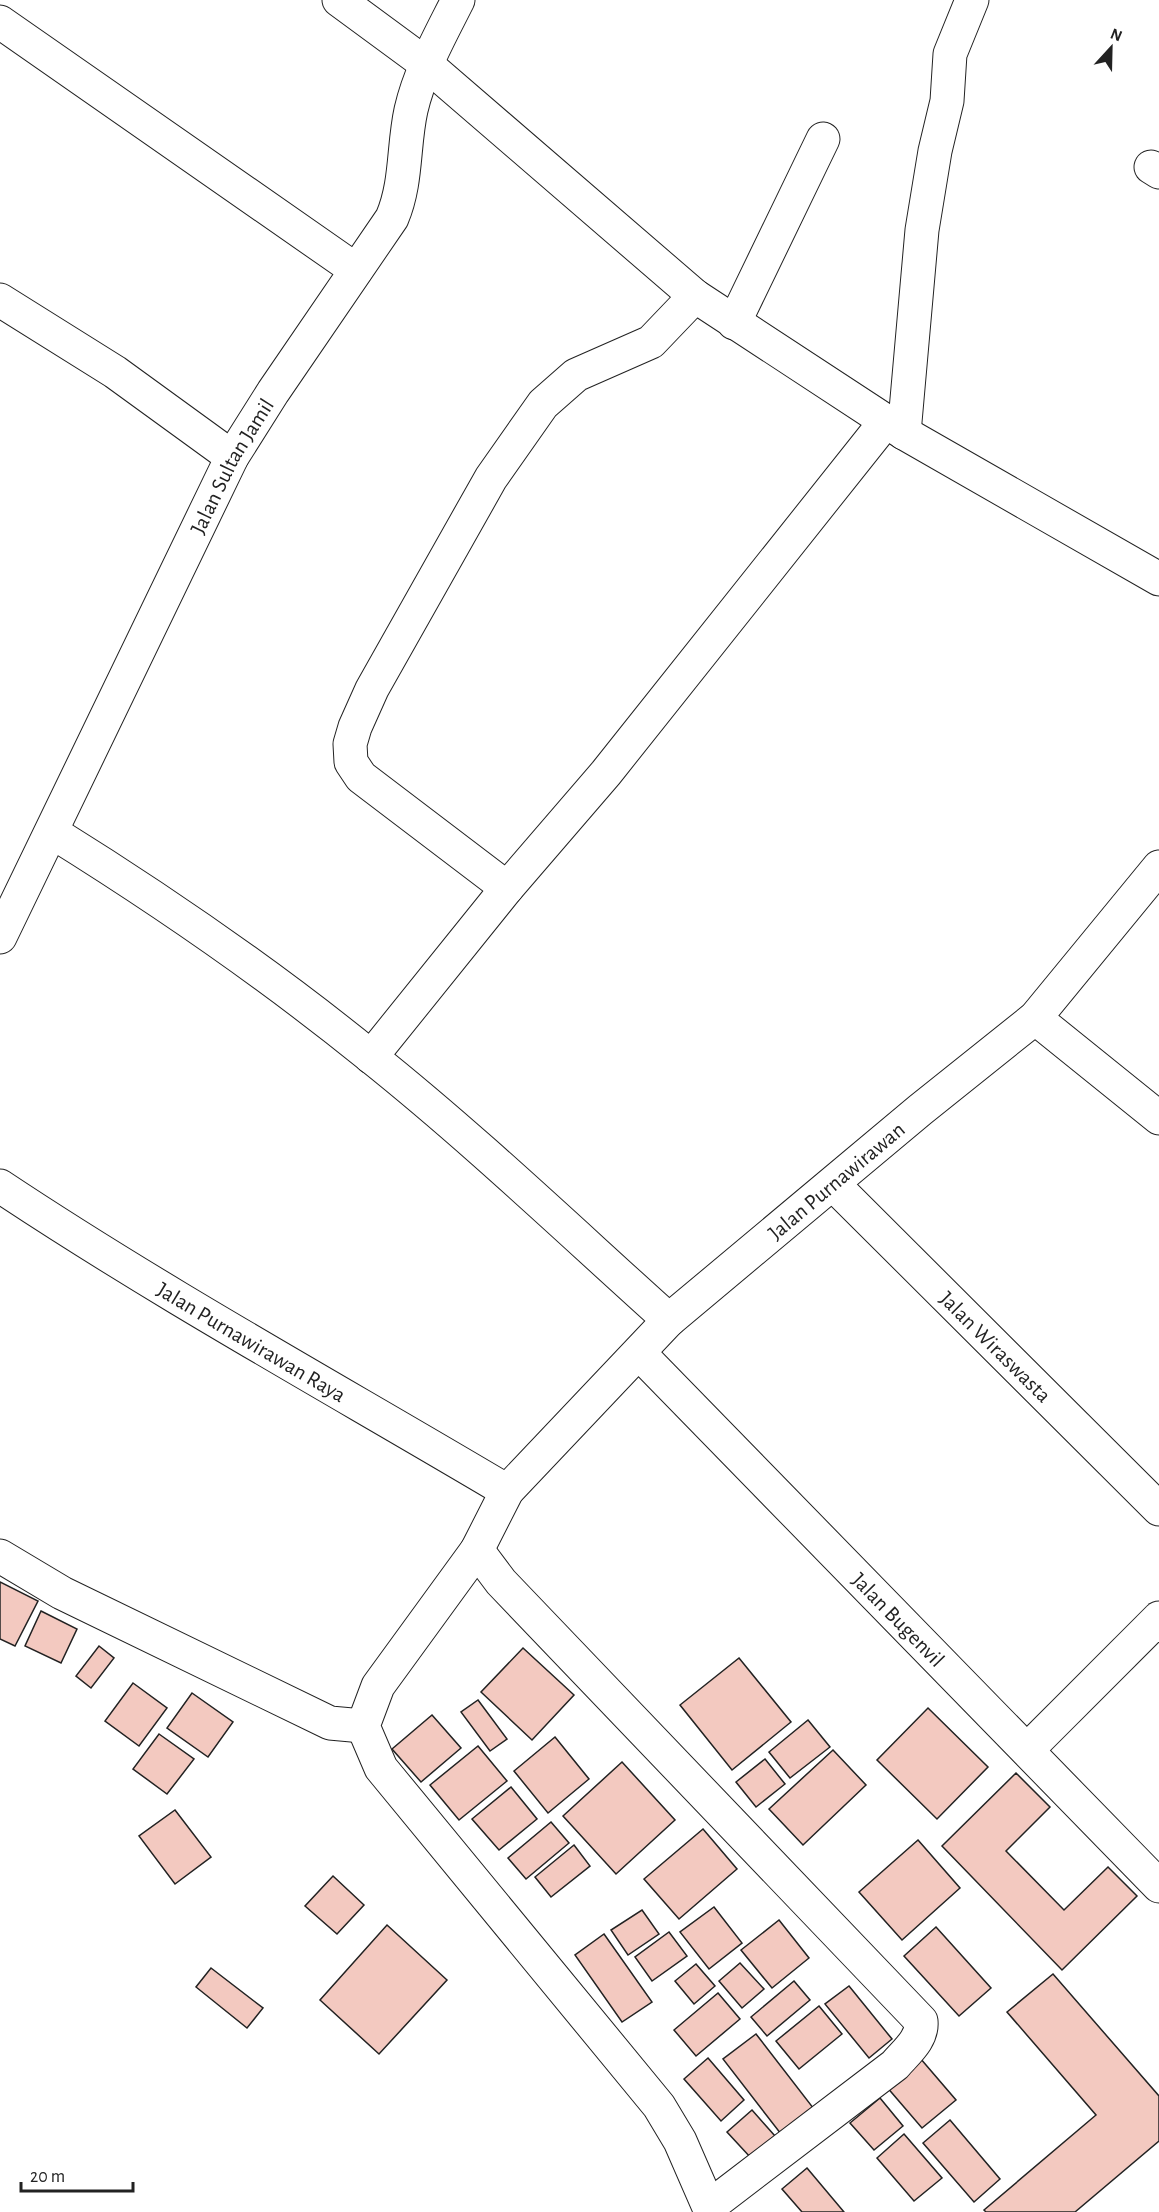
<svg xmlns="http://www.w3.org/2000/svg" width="1159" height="2212" font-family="'Alegreya Sans',sans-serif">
  <rect width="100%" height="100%" fill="#fff"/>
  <g fill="#f3c9c0" stroke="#222" stroke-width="1.5">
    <polygon points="0,1582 38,1601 15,1646 0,1639"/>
    <polygon points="41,1611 77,1629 61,1663 25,1646"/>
    <polygon points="99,1646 114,1658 91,1688 76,1676"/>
    <polygon points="523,1648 574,1695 532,1740 481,1692"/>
    <polygon points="739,1658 791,1722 732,1770 680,1705"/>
    <polygon points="133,1683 167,1708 139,1746 105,1721"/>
    <polygon points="192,1693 233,1722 208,1757 167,1728"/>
    <polygon points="478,1700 507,1739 490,1751 461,1712"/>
    <polygon points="928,1708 988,1767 937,1819 877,1760"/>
    <polygon points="432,1715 461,1748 421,1782 392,1749"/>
    <polygon points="808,1720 830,1747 790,1778 769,1752"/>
    <polygon points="159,1734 194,1759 167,1794 133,1769"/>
    <polygon points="555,1737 589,1779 548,1813 514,1771"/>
    <polygon points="478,1746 507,1781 459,1820 430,1785"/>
    <polygon points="833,1750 866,1785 803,1845 769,1809"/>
    <polygon points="765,1759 785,1784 756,1807 736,1782"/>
    <polygon points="622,1762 675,1820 616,1874 563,1816"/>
    <polygon points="1016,1773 1050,1807 1006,1851 1064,1910 1108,1867 1137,1896 1062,1970 942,1846"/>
    <polygon points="511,1787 537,1819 499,1850 472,1819"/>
    <polygon points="175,1810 211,1857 175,1884 139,1836"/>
    <polygon points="551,1822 569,1843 526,1879 508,1858"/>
    <polygon points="703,1829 737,1869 679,1919 644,1879"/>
    <polygon points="918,1840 960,1888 902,1940 859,1892"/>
    <polygon points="574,1845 590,1866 551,1897 535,1877"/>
    <polygon points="333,1876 364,1905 337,1934 305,1906"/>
    <polygon points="714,1907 742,1943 709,1969 680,1932"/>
    <polygon points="642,1910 659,1934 628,1955 611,1930"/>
    <polygon points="779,1920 809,1958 772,1988 741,1950"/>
    <polygon points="387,1925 447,1980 379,2054 320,2000"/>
    <polygon points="936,1927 991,1988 959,2016 904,1956"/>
    <polygon points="669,1932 687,1956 652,1981 635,1957"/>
    <polygon points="604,1934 652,2002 622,2022 575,1955"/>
    <polygon points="740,1963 764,1989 742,2008 719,1981"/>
    <polygon points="696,1964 715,1986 694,2004 675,1981"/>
    <polygon points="211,1968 263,2008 247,2028 196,1987"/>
    <polygon points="1053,1974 1159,2096 1159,2141 1075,2212 986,2212 984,2210 1096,2115 1007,2012"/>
    <polygon points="794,1981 810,2000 767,2036 751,2017"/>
    <polygon points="849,1986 892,2039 869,2058 825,2004"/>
    <polygon points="718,1993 740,2019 696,2056 674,2030"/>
    <polygon points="819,2006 842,2034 799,2069 776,2041"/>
    <polygon points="756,2034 814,2109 781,2134 723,2059"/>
    <polygon points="708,2058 744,2100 721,2121 684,2079"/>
    <polygon points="920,2058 956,2100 922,2128 886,2086"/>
    <polygon points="880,2098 903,2126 874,2150 850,2123"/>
    <polygon points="752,2110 775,2136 751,2158 727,2132"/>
    <polygon points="950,2120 1000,2179 974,2202 923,2143"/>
    <polygon points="904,2134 942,2178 914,2201 877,2158"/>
    <polygon points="807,2168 844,2212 802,2212 782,2189"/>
  </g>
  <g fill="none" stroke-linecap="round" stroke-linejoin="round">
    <defs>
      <g id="minor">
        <polyline points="339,0 426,64 695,296 904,433 1159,579"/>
        <polyline points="0,22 356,270"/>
        <polyline points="1151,167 1159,172"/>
        <polyline points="0,300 115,372 232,457"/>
        <polyline points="734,323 823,139"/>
        <polyline points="904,433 922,230 935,151 947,101 950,54 972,0"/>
        <path d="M52,832C163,901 269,974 370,1056C474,1139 570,1231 669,1320"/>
        <polyline points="507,888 361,777 351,762 350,744 355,727 372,689 491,478 543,404 576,375 651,342 695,296"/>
        <path id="s1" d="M0,937L232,457L273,392L392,218C407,183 403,146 411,110C420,71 440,36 458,0"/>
        <polyline points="1035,1018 1159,1118"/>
        <polyline points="371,1057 507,888 606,773 886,421"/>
        <path id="s2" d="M833,1184L1159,1509"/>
        <path id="s3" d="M0,1186C164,1295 337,1390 507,1491"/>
        <path id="s4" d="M639,1353L1159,1886"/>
        <path d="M477,1550L501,1582L921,2021C923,2039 906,2052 895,2065L710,2206"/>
        <polyline points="0,1556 62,1593 330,1723 363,1726"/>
        <polyline points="1027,1750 1159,1618"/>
        <path id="s5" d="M711,2212L680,2141L659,2106L381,1768L363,1726L378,1686L477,1550L507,1491L669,1320L920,1110L1035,1018L1159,867"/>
      </g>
    </defs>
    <use href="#minor" stroke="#222" stroke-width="35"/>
    <use href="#minor" stroke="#fff" stroke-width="33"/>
  </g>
  <g text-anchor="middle" stroke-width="4.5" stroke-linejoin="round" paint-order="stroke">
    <g font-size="22" fill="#222" stroke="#fff">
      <text dy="8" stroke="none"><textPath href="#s1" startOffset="525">Jalan Sultan Jamil</textPath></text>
      <text dy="8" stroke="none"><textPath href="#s5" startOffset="1332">Jalan Purnawirawan</textPath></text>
      <text dy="8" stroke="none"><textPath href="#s3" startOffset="296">Jalan Purnawirawan Raya</textPath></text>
      <text dy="8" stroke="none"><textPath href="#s2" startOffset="230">Jalan Wiraswasta</textPath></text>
      <text dy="8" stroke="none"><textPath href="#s4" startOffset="372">Jalan Bugenvil</textPath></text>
    </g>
  </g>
  <g transform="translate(1111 48) rotate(22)" stroke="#ffffff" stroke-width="4.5" paint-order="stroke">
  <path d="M0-4.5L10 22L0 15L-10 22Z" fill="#222222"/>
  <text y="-9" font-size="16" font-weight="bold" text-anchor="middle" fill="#222222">N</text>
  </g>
  <path d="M21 2182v9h112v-9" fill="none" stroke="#222222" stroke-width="3"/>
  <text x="30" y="2182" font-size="18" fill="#222222" stroke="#ffffff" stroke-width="4.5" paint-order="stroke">20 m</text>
</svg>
